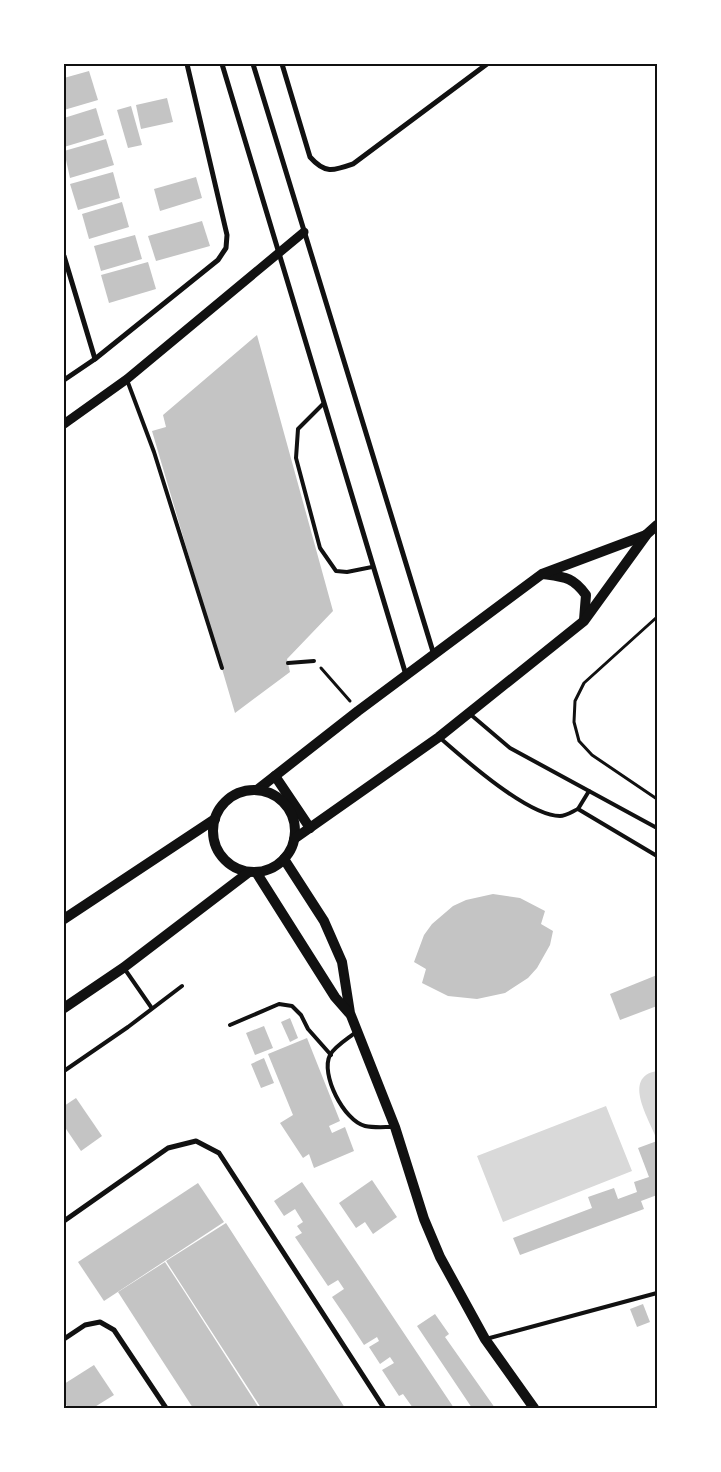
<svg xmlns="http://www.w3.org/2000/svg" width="721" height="1472" font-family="Inter,sans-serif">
  <rect width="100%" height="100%" fill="#fff"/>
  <g fill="#d9d9d9">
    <path d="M657,1071V1140C650,1120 621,1077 657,1071Z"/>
    <polygon points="606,1106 632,1171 503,1222 477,1156"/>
  </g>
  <g fill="#c4c4c4">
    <polygon points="89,71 98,100 64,110 64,78"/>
    <polygon points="167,98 173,122 141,129 136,105"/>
    <polygon points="131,106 142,145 128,148 117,110"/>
    <polygon points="96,108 104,135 64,147 64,118"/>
    <polygon points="106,139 114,165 70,178 64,151"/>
    <polygon points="113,172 120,198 78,210 70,184"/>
    <polygon points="196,177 202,198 160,211 154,189"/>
    <polygon points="122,202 129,227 89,239 82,214"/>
    <polygon points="202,221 210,246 156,261 148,236"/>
    <polygon points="135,235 142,259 101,271 94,246"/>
    <polygon points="148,262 156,289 109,303 101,275"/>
    <polygon points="257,335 333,611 287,659 290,672 235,713 152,431 166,427 163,415"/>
    <polygon points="493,894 520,898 545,911 541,924 553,931 550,945 537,968 528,978 505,993 477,999 448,996 422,983 426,969 414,962 424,935 432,924 453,906 466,900"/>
    <polygon points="657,975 657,1006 620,1020 610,994"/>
    <polygon points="290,1018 298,1038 290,1042 281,1022"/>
    <polygon points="264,1026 273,1048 255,1055 246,1033"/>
    <polygon points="307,1038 340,1121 329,1126 332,1133 345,1127 354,1151 314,1168 309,1154 303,1158 280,1123 293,1115 268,1054"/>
    <polygon points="264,1058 274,1083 261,1088 251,1064"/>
    <polygon points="76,1098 102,1136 81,1151 64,1126 64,1106"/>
    <polygon points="657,1141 657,1195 641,1201 644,1209 520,1255 513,1238 592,1208 588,1197 614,1188 618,1199 637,1192 634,1182 649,1177 638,1148"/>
    <polygon points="372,1180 397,1217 373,1234 365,1222 356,1228 339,1203"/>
    <polygon points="302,1182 359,1266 454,1408 413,1408 403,1394 399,1396 382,1370 394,1363 390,1357 380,1364 369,1347 379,1341 377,1337 364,1345 347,1319 332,1297 344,1289 338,1280 328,1286 295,1237 302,1233 297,1226 303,1222 295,1209 284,1216 274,1201"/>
    <polygon points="198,1183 224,1222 104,1301 78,1262"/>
    <polygon points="226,1223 312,1356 345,1408 261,1408 252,1394 166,1261"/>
    <polygon points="165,1262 184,1291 259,1408 193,1408 156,1351 118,1292"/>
    <polygon points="643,1304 650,1322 637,1327 630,1309"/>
    <polygon points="435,1314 449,1334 445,1337 495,1408 472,1408 417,1326"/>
    <polygon points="94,1365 114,1395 93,1408 68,1408 64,1401 64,1384"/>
  </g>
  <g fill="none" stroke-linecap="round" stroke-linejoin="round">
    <g stroke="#111" stroke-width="3">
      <polyline points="657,617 584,683 575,701 574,722 579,741 592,755 657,799"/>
      <polyline points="321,668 350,701"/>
    </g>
    <g stroke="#111" stroke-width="4">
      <polyline points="127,380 154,452 222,668"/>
      <polyline points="323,404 298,429 296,458 320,548 336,571 347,572 372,567"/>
      <polyline points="288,663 314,661"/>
      <polyline points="470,714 510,748 657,828"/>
      <path d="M439,737C464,759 528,816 560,816C566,816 573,811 578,809L657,856"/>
      <polyline points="578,809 589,791"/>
      <polyline points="124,968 151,1007"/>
      <polyline points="230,1025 279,1004 292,1006 301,1015 308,1029 331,1055"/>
      <path d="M356,1032C349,1038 335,1046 330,1055C320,1074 344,1121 365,1126C374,1128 384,1127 392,1127"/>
      <polyline points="64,1071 128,1027 182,986"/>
      <polyline points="486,1339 657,1293"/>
    </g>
    <g stroke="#111" stroke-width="5">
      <polyline points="222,64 406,675"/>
      <polyline points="253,64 434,655"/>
      <path d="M282,64L310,157C325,174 333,171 353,164L487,64"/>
      <polyline points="64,256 95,359"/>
      <polyline points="64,380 95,359 218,260 226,248 227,235 187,64"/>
      <polyline points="64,1221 168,1148 196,1141 219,1153 384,1408"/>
      <polyline points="64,1339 85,1325 100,1322 114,1330 166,1408"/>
    </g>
    <polyline stroke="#111" stroke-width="9" points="64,424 127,379 304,232"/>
    <g stroke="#111" stroke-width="10">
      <path d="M543,574C565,577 573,577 586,595L584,620"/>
      <polyline points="275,776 310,828"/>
      <polyline points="257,790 358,711 542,574 646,535"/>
      <circle cx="254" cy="831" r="41"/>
      <polyline points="294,839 439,737 584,621 647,534 657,525"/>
      <polyline points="284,859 324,921 342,962 350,1013 395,1127 424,1219 440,1257 485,1339 534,1408"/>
      <polyline points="256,872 335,997 349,1013"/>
      <polyline points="64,919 215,819"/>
      <polyline points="64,1008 123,968 249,872"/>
    </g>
  </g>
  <rect width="721" height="1472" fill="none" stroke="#ffffff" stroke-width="130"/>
  <rect x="65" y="65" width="591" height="1342" fill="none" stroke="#111" stroke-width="2"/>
</svg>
